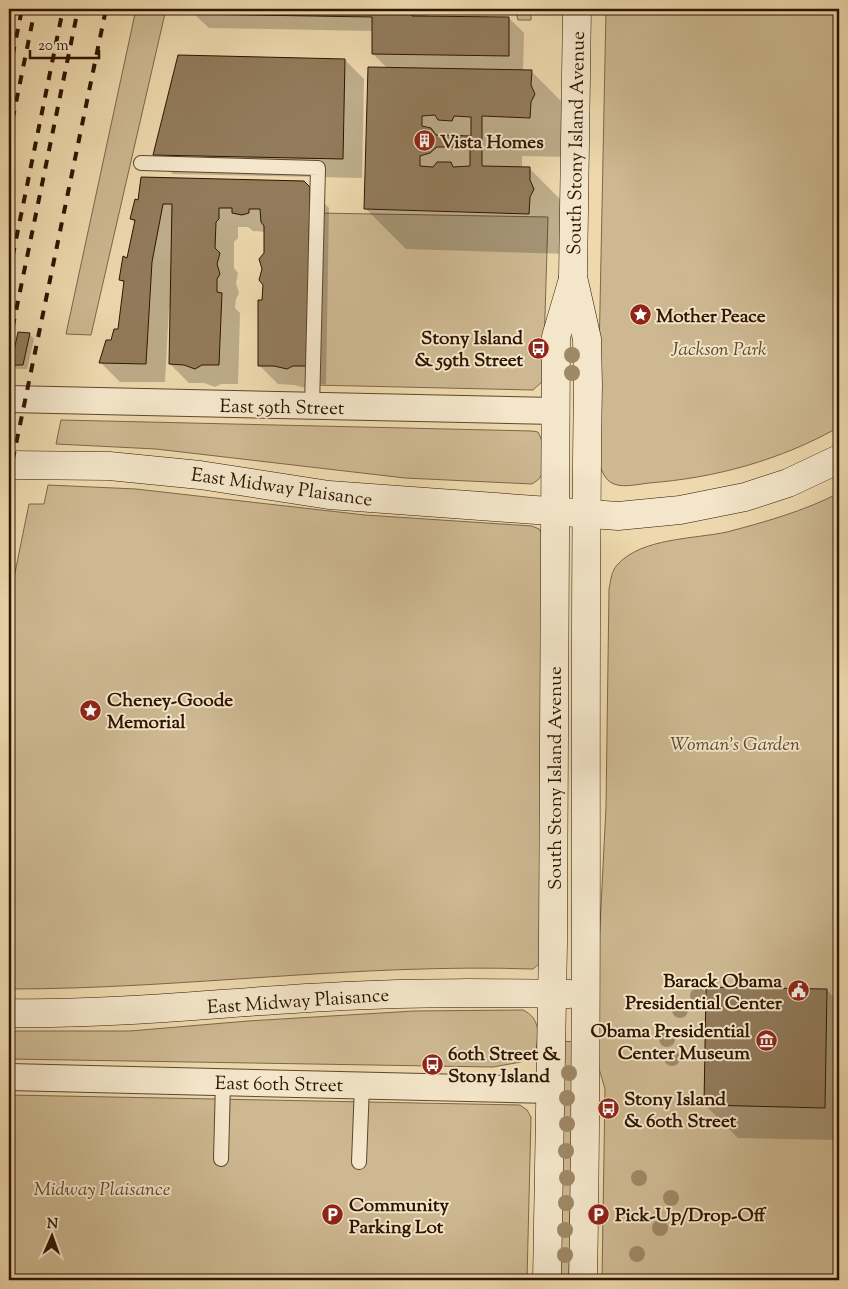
<svg xmlns="http://www.w3.org/2000/svg" width="848" height="1289" font-family="'Sorts Mill Goudy',serif">
  <rect width="100%" height="100%" fill="#eed9ae"/>
  <filter id="stains"><feTurbulence type="fractalNoise" baseFrequency=".004" numOctaves="4"/><feColorMatrix values="0 0 0 0 .2 0 0 0 0 .09 0 0 0 0 .02 0 0 0 .5 -.17"/></filter>
  <radialGradient id="worn" r=".72"><stop offset=".6" stop-color="#630" stop-opacity="0"/><stop offset="1" stop-color="#630" stop-opacity=".3"/></radialGradient>
  <g fill="#cdb891" stroke="#7e6649">
    <polygon points="136,9 166,9 91,335 66,334"/>
    <polygon points="515,9 531,9 531,20 518,20"/>
    <path d="M606,9H839V427C781,460 715,478 649,483C639,484 624,488 614,484C603,480 600,466 597,456Z"/>
    <polygon points="317,213 548,217 543,381 533,390 313,385"/>
    <path d="M61,420L532,431L538,432C544,441 546,465 541,476C539,480 536,481 532,484L405,478L156,449L56,444Z"/>
    <path d="M48,485L136,489L365,515L532,526L539,529L542,534L541,962L533,969C358,963 184,989 9,989V602L29,504H44Z"/>
    <path d="M839,493V1280H602L605,1089L597,1062L599,946L606,807L609,589C611,580 611,571 618,564C642,538 694,539 727,532C765,522 804,511 839,493Z"/>
    <path d="M523,1010C540,1018 539,1033 536,1050L521,1062L493,1067L9,1059V1031H130L248,1021L414,1011Z"/>
    <polygon points="563,1041 573,1042 569,1280 560,1280"/>
    <polygon points="9,1095 520,1105 527,1110 531,1117 527,1280 9,1280"/>
  </g>
  <g fill="#0003">
    <polygon points="194,9 436,9 436,11 426,10 426,17 509,18 524,33 523,71 531,71 572,112 570,157 522,156 522,168 529,168 570,209 569,254 406,249 366,209 388,69 373,54 373,31 209,28 194,14"/>
    <polygon points="179,56 345,60 364,79 362,178 173,174 154,155"/>
    <polygon points="304,182 329,208 326,384 312,384 306,388 294,385 278,384 259,365 266,232 253,231 248,227 238,227 238,238 234,242 234,268 238,273 236,283 239,293 236,299 235,308 240,313 238,384 221,384 215,387 204,383 189,383 170,364 171,308 169,308 165,382 120,382 101,363 119,331 125,284 120,280 128,260 135,223 131,219 136,200"/>
    <polygon points="29,334 34,339 27,369 17,369 12,364"/>
    <polygon points="827,990 839,1003 839,1140 738,1138 705,1105"/>
  </g>
  <g fill="#927b5b" stroke="#2e1501" fill-rule="evenodd">
    <polygon points="193,9 412,9 412,16 509,17 509,56 372,54 372,17 193,14"/>
    <polygon points="178,55 345,59 343,159 153,155"/>
    <path d="M368,67L532,70L531,85L535,94L531,102L530,118L482,116V166L530,167V180L534,189L530,197L529,214L364,209ZM435,115L438,120L452,121L454,116L471,117V136L436,135L431,128L422,126V116ZM437,147H470V166L453,167L451,162H437L433,167L420,166V156L430,153Z"/>
    <polygon points="141,177 304,181 310,187 307,366 293,366 287,369 274,366 258,366 258,300 262,300 263,285 259,280 262,269 259,259 264,253 264,226 261,222 260,209 249,209 249,213 242,215 232,213 232,208 219,208 219,219 216,222 215,248 220,253 217,264 220,274 217,279 217,292 222,293 219,365 202,365 195,369 184,365 169,364 172,204 163,204 152,262 146,364 99,363 106,340 111,340 114,329 118,329 124,281 119,280 123,256 127,258 135,220 130,219 135,199 138,200"/>
    <polygon points="18,332 30,333 23,365 11,365"/>
    <polygon points="706,987 827,989 825,1108 704,1105"/>
  </g>
  <g fill="none" stroke-linecap="round" stroke-linejoin="round">
    <defs>
      <g id="lane">
        <polyline points="141,163 318,168 312,406"/>
        <polyline points="221,1159 223,1082"/>
        <polyline points="359,1162 362,1085"/>
      </g>
      <g id="street">
        <polyline points="9,399 555,411"/>
        <polyline points="9,1077 550,1090"/>
      </g>
      <g id="secondary">
        <path d="M577,9L573,277L587,339L588,385C583,683 589,982 583,1280"/>
        <polyline points="9,465 109,466 200,475 329,495 618,516 680,510 745,497 788,483 839,459"/>
        <path d="M9,1013C122,1015 233,1001 345,996C420,992 494,993 569,994"/>
        <polyline points="547,1280 553,943 556,337 573,279"/>
      </g>
    </defs>
    <use href="#lane" stroke="#5e462c" stroke-width="16"/>
    <use href="#street" stroke="#5e462c" stroke-width="28"/>
    <use href="#secondary" stroke="#2e1501" stroke-width="29"/>
    <use href="#lane" stroke="#f4e6ca" stroke-width="14"/>
    <use href="#street" stroke="#f4e6ca" stroke-width="26"/>
    <use href="#secondary" stroke="#f4e6ca" stroke-width="28"/>
    <g stroke="#2e1501" stroke-width="4" stroke-dasharray="9 9" stroke-linecap="butt">
      <polyline points="9,73 22,9"/>
      <polyline points="9,137 35,9"/>
      <polyline points="9,274 63,9"/>
      <polyline points="9,345 78,9"/>
      <polyline points="9,478 106,9"/>
    </g>
  </g>
  <g fill="#9f8866">
    <circle cx="572" cy="355" r="8"/>
    <circle cx="572" cy="373" r="8"/>
    <circle cx="698" cy="996" r="8"/>
    <circle cx="680" cy="1010" r="8"/>
    <circle cx="667" cy="1039" r="8"/>
    <circle cx="672" cy="1058" r="8"/>
    <circle cx="569" cy="1073" r="8"/>
    <circle cx="567" cy="1098" r="8"/>
    <circle cx="567" cy="1124" r="8"/>
    <circle cx="566" cy="1151" r="8"/>
    <circle cx="567" cy="1178" r="8"/>
    <circle cx="639" cy="1178" r="8"/>
    <circle cx="671" cy="1198" r="8"/>
    <circle cx="566" cy="1203" r="8"/>
    <circle cx="660" cy="1228" r="8"/>
    <circle cx="565" cy="1230" r="8"/>
    <circle cx="637" cy="1254" r="8"/>
    <circle cx="565" cy="1255" r="8"/>
  </g>
  <defs>
    <symbol id="building-disc" viewBox="-11 -11 22 22"><circle r="9.5" fill="#8f2418" stroke="#f4e6ca"/><path d="M-4-6H4V6H1V3H-1V6H-4ZM-2.5-4.3h1.7v1.8h-1.7ZM.8-4.3h1.7v1.8H.8ZM-2.5-1h1.7V.8h-1.7ZM.8-1h1.7V.8H.8Z" fill="#fff"/></symbol>
    <symbol id="sight-disc" viewBox="-11 -11 22 22"><circle r="9.5" fill="#8f2418" stroke="#f4e6ca"/><path d="M0-6L1.8-2.2L6-1.7L2.9 1.2L3.7 5.4L0 3.3L-3.7 5.4L-2.9 1.2L-6-1.7L-1.8-2.2Z" fill="#fff"/></symbol>
    <symbol id="bus-disc" viewBox="-11 -11 22 22"><circle r="9.5" fill="#8f2418" stroke="#f4e6ca"/><path d="M-5-6H5V4H4V6H2V4H-2V6H-4V4H-5ZM-3.5-4V0h7V-4ZM-3.5 1.2v1.5H-2V1.2ZM2 1.2v1.5H3.5V1.2Z" fill="#fff"/></symbol>
    <symbol id="civic-disc" viewBox="-11 -11 22 22"><circle r="9.5" fill="#8f2418" stroke="#f4e6ca"/><path d="M-.6-6.5H3V-4.5H.6V-3L4-1V1h2V6H-6V1h2V-1L-.6-3ZM-1.2 2.5V6h2.4V2.5Z" fill="#fff"/></symbol>
    <symbol id="museum-disc" viewBox="-11 -11 22 22"><circle r="9.5" fill="#8f2418" stroke="#f4e6ca"/><path d="M0-6L6-3V-2H-6V-3ZM-5-1h2V3h-2ZM-1-1h2V3h-2ZM3-1h2V3H3ZM-6 4H6V6H-6Z" fill="#fff"/></symbol>
    <symbol id="parking-disc" viewBox="-11 -11 22 22"><circle r="9.5" fill="#8f2418" stroke="#f4e6ca"/><path d="M-3.5-5.5H1a3.5 3.5 0 0 1 0 7H-1V5.5H-3.5ZM-1-3.4V-.6H.8a1.4 1.4 0 0 0 0-2.8Z" fill="#fff"/></symbol>
  </defs>
  <g fill-rule="evenodd">
    <use href="#building-disc" x="412" y="128" width="25" height="25"/>
    <use href="#sight-disc" x="628" y="302" width="25" height="25"/>
    <use href="#bus-disc" x="526" y="336" width="25" height="25"/>
    <use href="#sight-disc" x="78" y="698" width="25" height="25"/>
    <use href="#civic-disc" x="786" y="978" width="25" height="25"/>
    <use href="#museum-disc" x="754" y="1028" width="25" height="25"/>
    <use href="#bus-disc" x="420" y="1052" width="25" height="25"/>
    <use href="#bus-disc" x="596" y="1096" width="25" height="25"/>
    <use href="#parking-disc" x="586" y="1202" width="25" height="25"/>
    <use href="#parking-disc" x="320" y="1202" width="25" height="25"/>
  </g>
  <g text-anchor="middle" stroke-width="4" stroke-linejoin="round" paint-order="stroke">
    <g font-size="19" font-weight="bold" fill="#2e1501" stroke="#f4e6ca" text-anchor="start">
      <text x="440" y="148">Vista Homes</text>
      <text x="656" y="322">Mother Peace</text>
      <text x="523" y="344" text-anchor="end">Stony Island<tspan x="523" dy="22">&amp; 59th Street</tspan></text>
      <text x="107" y="706">Cheney-Goode<tspan x="107" dy="22">Memorial</tspan></text>
      <text x="782" y="987" text-anchor="end">Barack Obama<tspan x="782" dy="22">Presidential Center</tspan></text>
      <text x="750" y="1037" text-anchor="end">Obama Presidential<tspan x="750" dy="22">Center Museum</tspan></text>
      <text x="448" y="1060">60th Street &amp;<tspan x="448" dy="22">Stony Island</tspan></text>
      <text x="624" y="1105">Stony Island<tspan x="624" dy="22">&amp; 60th Street</tspan></text>
      <text x="349" y="1211">Community<tspan x="349" dy="22">Parking Lot</tspan></text>
      <text x="615" y="1221">Pick-Up/Drop-Off</text>
    </g>
    <g font-size="19" fill="#2e1501" stroke="#f4e6ca">
      <text transform="translate(575 143) rotate(-89)" y="7">South Stony Island Avenue</text>
      <text transform="translate(282 406) rotate(1)" y="7">East 59th Street</text>
      <text transform="translate(282 486) rotate(8)" y="7">East Midway Plaisance</text>
      <text transform="translate(554 778) rotate(-90)" y="7">South Stony Island Avenue</text>
      <text transform="translate(298 1000) rotate(-4)" y="7">East Midway Plaisance</text>
      <text transform="translate(279 1083) rotate(1)" y="7">East 60th Street</text>
    </g>
    <g font-size="19" font-style="italic" fill="#5e462c" stroke="#f4e6ca">
      <text x="719" y="355">Jackson Park</text>
      <text x="735" y="750">Woman's Garden</text>
      <text x="102" y="1195">Midway Plaisance</text>
    </g>
  </g>
  <rect width="848" height="1289" fill="none" stroke="#eed9ae" stroke-width="30"/>
  <rect x="10" y="10" width="828" height="1269" fill="none" stroke="#2e1501" stroke-width="2.5"/>
  <rect x="15" y="15" width="818" height="1259" fill="none" stroke="#2e1501"/>
  <g transform="translate(52 1236) rotate(2)" stroke="#f4e6ca" stroke-width="4" paint-order="stroke">
  <path d="M0-4L9 19L0 12L-9 19Z" fill="#2e1501"/>
  <text y="-8" font-size="14" font-weight="bold" text-anchor="middle" fill="#2e1501">N</text>
  </g>
  <path d="M30 50v8h69v-8" fill="none" stroke="#2e1501" stroke-width="2.5"/>
  <text x="38" y="50" font-size="15" fill="#2e1501" stroke="#f4e6ca" stroke-width="4" paint-order="stroke">20 m</text>
  <rect width="100%" height="100%" filter="url(#stains)"/>
  <rect width="100%" height="100%" fill="url(#worn)"/>
</svg>
